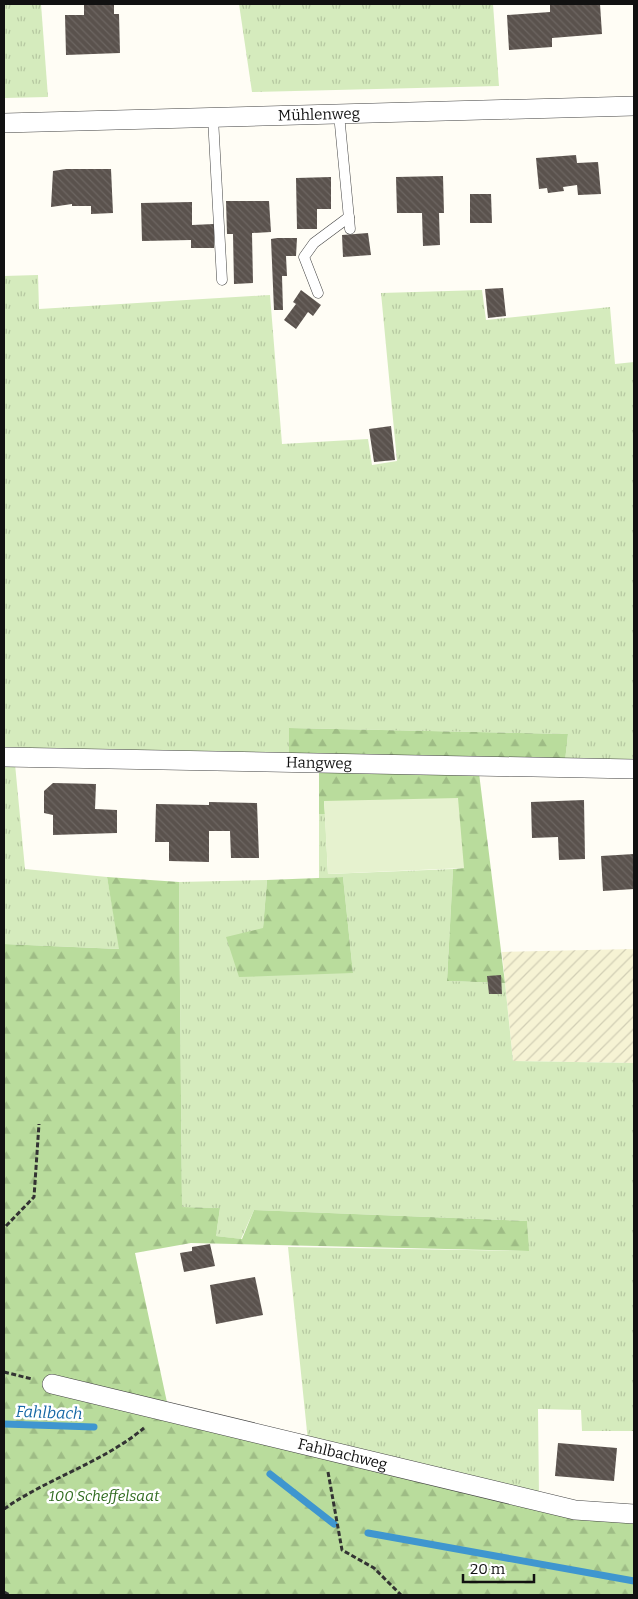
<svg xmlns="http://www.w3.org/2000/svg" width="638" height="1599" font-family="Bitter,serif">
  <defs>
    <pattern id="farmland-furrows" width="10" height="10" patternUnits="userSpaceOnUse" patternTransform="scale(1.25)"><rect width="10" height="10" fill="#f6f3d4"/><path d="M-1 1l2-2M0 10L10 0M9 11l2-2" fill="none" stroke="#d2cfb5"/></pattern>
    <pattern id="grass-tufts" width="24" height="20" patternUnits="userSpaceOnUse" patternTransform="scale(1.25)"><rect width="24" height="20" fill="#d5ebbd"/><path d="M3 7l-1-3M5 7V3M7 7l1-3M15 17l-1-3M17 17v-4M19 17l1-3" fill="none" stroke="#b6c8a1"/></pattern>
    <pattern id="forest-firs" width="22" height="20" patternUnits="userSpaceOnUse" patternTransform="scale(1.25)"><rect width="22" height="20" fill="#b9dc9c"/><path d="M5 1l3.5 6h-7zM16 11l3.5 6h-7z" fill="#9ebc85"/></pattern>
    <pattern id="building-back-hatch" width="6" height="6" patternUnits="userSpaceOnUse" patternTransform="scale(1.25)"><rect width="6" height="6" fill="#5a524d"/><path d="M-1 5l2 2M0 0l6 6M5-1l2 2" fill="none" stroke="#6d6662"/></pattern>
  </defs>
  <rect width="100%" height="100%" fill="#fffdf5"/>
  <polygon fill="url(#farmland-furrows)" points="634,949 634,1063 513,1061 502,952"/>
  <g fill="url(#grass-tufts)">
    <polygon points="4,4 41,4 48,97 4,98"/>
    <polygon points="239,4 493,4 499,86 252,92"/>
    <polygon points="38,275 39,309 270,295 282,444 368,439 372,465 397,461 381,293 482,290 486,320 610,307 615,364 634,362 634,763 565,761 568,734 290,728 289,756 4,750 4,276"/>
    <polygon points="4,764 15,764 25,869 107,877 120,949 4,944"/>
    <polygon points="319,814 325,814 328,874 453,869 447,981 505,983 513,1061 634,1063 634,1431 582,1431 581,1410 538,1409 539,1497 308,1441 288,1247 528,1251 527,1221 254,1210 241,1239 216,1236 220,1208 182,1207 179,882 267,880 263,928 353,973 343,877 319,878"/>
  </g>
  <g fill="url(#forest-firs)">
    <polygon points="289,728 568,734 565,761 479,773 505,983 447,981 453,869 464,868 324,801 325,814 319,814 319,770 289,756"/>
    <polygon points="107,877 179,882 182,1207 220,1208 216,1236 242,1239 254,1210 527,1221 529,1251 191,1243 135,1253 168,1407 634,1519 634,1595 4,1595 4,944 119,949"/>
    <polygon points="343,877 353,973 239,977 226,937 263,928 267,880"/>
  </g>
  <polygon fill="#e6f2cf" points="458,798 464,868 328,874 324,801"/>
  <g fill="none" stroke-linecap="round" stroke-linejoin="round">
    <g stroke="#3f96cf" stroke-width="7">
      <polyline points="4,1424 94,1427"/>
      <polyline points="270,1474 334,1524"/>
      <polyline points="368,1533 634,1581"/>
    </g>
  </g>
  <g fill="url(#building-back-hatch)">
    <polygon points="84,4 114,4 114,14 119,14 120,53 66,55 65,15 84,15"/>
    <polygon points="550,4 600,4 602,34 552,38 552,47 509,50 507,15 550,12"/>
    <polygon points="576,155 577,163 598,162 601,194 578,195 577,185 563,187 564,191 548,193 547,188 539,189 536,158"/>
    <polygon points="66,169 111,169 113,213 91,214 91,206 72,206 72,204 51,207 53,171"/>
    <polygon points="443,176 444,213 439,213 440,245 423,246 422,213 397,213 396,177"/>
    <polygon points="331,177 331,209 317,209 317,229 297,229 296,178"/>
    <polygon points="470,194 491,194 492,223 470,223"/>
    <polygon points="226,201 269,201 271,232 252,233 253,283 234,284 233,234 227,234"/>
    <polygon points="192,202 192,225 214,224 214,248 191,248 191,240 142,241 141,203"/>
    <polygon points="368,233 371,255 343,257 342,235"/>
    <polygon points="277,238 297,238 296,256 286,256 287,276 282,276 283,310 274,310 271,239"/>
    <polygon points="503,288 506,316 488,318 485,289"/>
    <polygon points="301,290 321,305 313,316 308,312 296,329 284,320 296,304 293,302"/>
    <polygon points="391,426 395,460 374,462 369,429"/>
    <polygon points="53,783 96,784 95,809 117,810 117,833 53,835 53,815 44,813 44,791"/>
    <polygon points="584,800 585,859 559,860 558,837 532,838 531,802"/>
    <polygon points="209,802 257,803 259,858 231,858 230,831 209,831 209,862 169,861 169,842 155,842 156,804 209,805"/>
    <polygon points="634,854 634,889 603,891 601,856"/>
    <polygon points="501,975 502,994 489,994 487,976"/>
    <polygon points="210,1244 215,1266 184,1272 180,1253 192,1251 192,1247"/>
    <polygon points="255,1277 263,1315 216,1324 210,1285"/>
    <polygon points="558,1443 617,1448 614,1481 555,1476"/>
  </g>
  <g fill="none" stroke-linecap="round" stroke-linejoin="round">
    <defs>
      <g id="lane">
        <polyline points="339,114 350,229"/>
        <polyline points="213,118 222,280"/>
        <polyline points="318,293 304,257 314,243 349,217"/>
      </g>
      <g id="street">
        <path id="s1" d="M4,123L634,106"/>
        <path id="s2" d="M4,757L634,769"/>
        <path id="s3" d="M52,1384L575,1510L634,1514"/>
      </g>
    </defs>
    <use href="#lane" stroke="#444" stroke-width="11"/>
    <use href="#street" stroke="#444" stroke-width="20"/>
    <g stroke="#333" stroke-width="3" stroke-dasharray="5 2.5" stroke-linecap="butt">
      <polyline points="6,1226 34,1197 39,1124"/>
      <polyline points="4,1372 32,1379"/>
      <polyline points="328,1472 342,1550 374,1568 401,1595"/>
      <path d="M4,1509C48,1478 102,1463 144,1428"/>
      <polyline points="4,1592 10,1595"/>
    </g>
    <use href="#lane" stroke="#fff" stroke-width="10"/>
    <use href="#street" stroke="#fff" stroke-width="19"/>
  </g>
  <g text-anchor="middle" stroke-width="5" stroke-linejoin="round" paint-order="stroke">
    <g font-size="15" fill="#111" stroke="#fff">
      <text dy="5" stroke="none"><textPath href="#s1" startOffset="315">Mühlenweg</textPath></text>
      <text dy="5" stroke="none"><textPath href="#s2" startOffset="315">Hangweg</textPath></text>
      <text dy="5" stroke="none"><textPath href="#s3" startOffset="299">Fahlbachweg</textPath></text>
    </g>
    <g font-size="15" font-style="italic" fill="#2f6b1f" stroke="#fff">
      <text x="104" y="1501">100 Scheffelsaat</text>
    </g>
    <g font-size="16" font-style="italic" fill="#1768a6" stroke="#fff">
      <text transform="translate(49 1412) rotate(2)" y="6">Fahlbach</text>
    </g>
  </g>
  <rect width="638" height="1599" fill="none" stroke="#111111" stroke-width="10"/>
  <path d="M463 1574v8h71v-8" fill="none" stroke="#111111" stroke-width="2.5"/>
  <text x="470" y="1574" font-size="15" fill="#111111" stroke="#ffffff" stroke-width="4" paint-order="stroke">20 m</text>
</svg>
